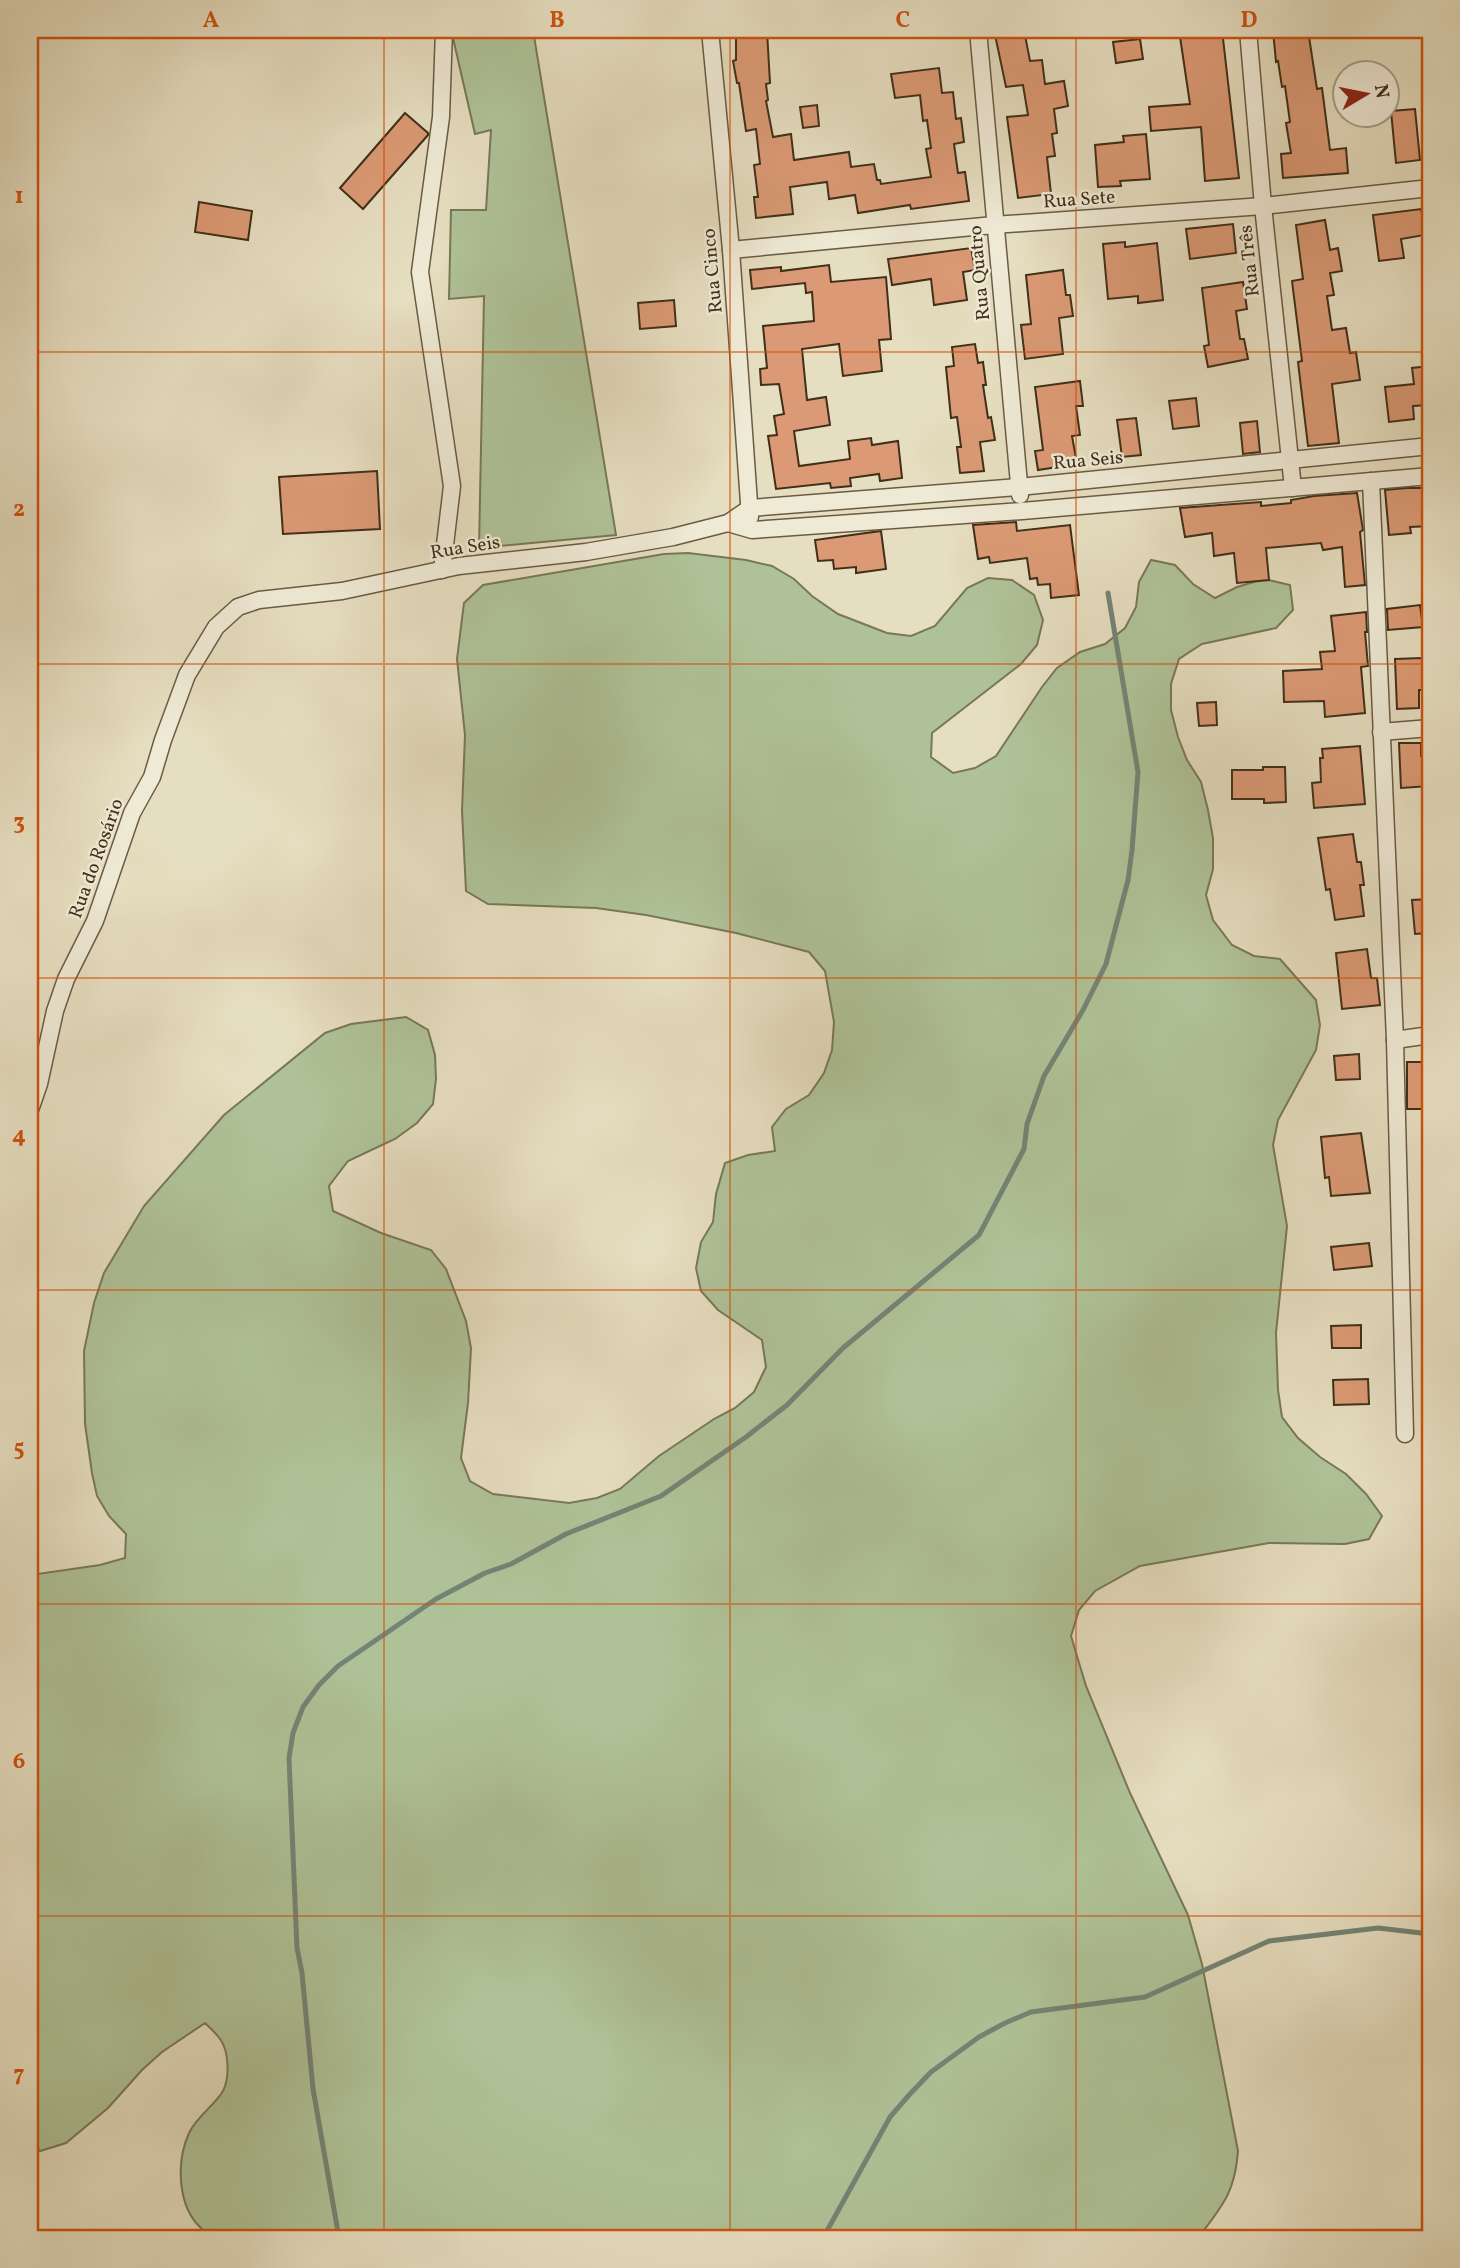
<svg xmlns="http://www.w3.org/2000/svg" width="1460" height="2268" font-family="Vollkorn,serif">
  <rect width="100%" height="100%" fill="#e6dec0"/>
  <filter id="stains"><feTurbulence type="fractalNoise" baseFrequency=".00286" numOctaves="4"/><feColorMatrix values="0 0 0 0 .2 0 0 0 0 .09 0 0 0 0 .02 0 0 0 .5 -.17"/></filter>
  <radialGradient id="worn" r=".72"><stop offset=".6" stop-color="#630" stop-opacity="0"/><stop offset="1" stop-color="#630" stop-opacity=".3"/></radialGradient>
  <g fill="#afc297" stroke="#787858" stroke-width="2">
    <polygon points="506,30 533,30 616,535 479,548 484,296 449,299 451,210 486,210 491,130 475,134 453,38"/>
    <path d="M688,553L746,560L772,566L794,579L812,596L838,614L887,633L911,636L935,626L967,588L988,578L1012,580L1034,595L1043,620L1037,645L1021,664L932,733L931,757L953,773L975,768L996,756L1042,687L1057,668L1080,652L1105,644L1125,628L1136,607L1139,582L1151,560L1175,565L1193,584L1215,598L1237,587L1264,579L1290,585L1293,610L1276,628L1202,644L1179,659L1171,684V710L1178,737L1187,760L1201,782L1208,810L1213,838V869L1206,895L1213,920L1232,945L1254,956L1280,959L1316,1000L1320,1025L1316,1050L1278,1120L1273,1145L1287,1226L1276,1333L1278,1390L1282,1417L1298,1438L1320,1457L1346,1474L1366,1494L1382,1516L1369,1539L1345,1544L1269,1543L1140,1566L1095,1591L1079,1610L1071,1636L1086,1686L1130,1793L1188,1915L1202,1964L1238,2151C1235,2193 1222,2206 1198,2238H227C220,2236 208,2234 202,2229C177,2207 176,2162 189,2133C197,2116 215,2105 223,2091C230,2077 229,2051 220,2039C216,2033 210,2028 205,2023L162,2052L142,2070L108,2108L66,2143L40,2151L30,2139V1575L100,1565L125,1558L126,1534L109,1516L97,1496L92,1473L85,1424L84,1351L94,1303L104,1273L144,1206L224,1115L325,1033L351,1024L406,1017L428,1030L435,1055L436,1079L433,1104L417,1123L395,1139L348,1161L329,1186L333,1211L381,1233L431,1250L446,1269L466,1321L471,1348L468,1403L461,1458L470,1481L493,1494L569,1503L597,1498L620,1489L659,1456L714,1419L735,1408L754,1392L766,1367L762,1340L718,1310L701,1291L696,1268L701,1242L713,1222L716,1194L725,1163L748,1155L775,1151L772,1127L786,1109L809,1095L824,1073L832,1050L834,1022L825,971L809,952L736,933L646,915L596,908L488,904L466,891L462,811L465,735L457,659L464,603L483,585L664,554Z"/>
  </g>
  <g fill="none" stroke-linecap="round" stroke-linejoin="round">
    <g stroke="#748475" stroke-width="5">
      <polyline points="339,2238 313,2089 302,1973 297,1948 289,1758 293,1733 303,1707 319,1685 338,1666 436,1599 485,1573 511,1564 566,1534 661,1496 746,1437 787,1405 843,1348 979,1235 1024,1149 1027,1124 1044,1076 1083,1010 1106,964 1128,880 1132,850 1138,772 1108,593"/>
      <polyline points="823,2238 890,2117 910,2094 931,2072 979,2037 1005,2023 1031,2012 1145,1997 1269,1941 1378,1928 1430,1934"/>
    </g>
  </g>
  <g fill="#db9a75" stroke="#402f19" stroke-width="2">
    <polygon points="994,30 1024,30 1030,61 1042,60 1045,84 1064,81 1068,106 1054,109 1057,133 1052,134 1055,156 1047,157 1051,194 1018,198 1007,117 1028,115 1023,85 1006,87"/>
    <polygon points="1179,30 1222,30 1239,178 1205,181 1201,127 1151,131 1149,107 1190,104"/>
    <polygon points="1273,30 1308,30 1317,89 1322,88 1330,150 1346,148 1348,173 1283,178 1281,154 1291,153 1286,123 1290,122 1285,86 1282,87 1278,61 1276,62"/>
    <polygon points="736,31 767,31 770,83 766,84 768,100 766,101 773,137 791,134 794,160 849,152 851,167 874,164 877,180 880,180 881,184 931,177 926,149 931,148 927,120 923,121 920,95 895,98 891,74 939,68 942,93 953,92 956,119 961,118 964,142 954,144 958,173 965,172 969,201 911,209 910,205 858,213 855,195 829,199 827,182 790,187 793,214 756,218 754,197 758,197 754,165 760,164 756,129 746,131 739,83 737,83 733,61 736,60"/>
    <polygon points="1140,39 1143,59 1116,63 1113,42"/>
    <polygon points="817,105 819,126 803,128 800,107"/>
    <polygon points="1415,109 1420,160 1396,163 1391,111"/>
    <polygon points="405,113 428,133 428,135 363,209 340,188"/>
    <polygon points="1146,134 1150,179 1120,181 1121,186 1098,187 1095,145 1124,142 1123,136"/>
    <polygon points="199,202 252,211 248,240 195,232"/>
    <polygon points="1421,209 1422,213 1430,211 1430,234 1401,239 1404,258 1379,261 1373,215"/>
    <polygon points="1325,220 1330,250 1338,248 1342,271 1330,273 1334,295 1327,296 1332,330 1346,328 1350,353 1356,352 1360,380 1332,384 1339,443 1308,446 1298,362 1302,361 1292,281 1303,279 1296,225"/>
    <polygon points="1233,224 1236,253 1190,259 1186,229"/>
    <polygon points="1125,242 1125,247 1157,243 1163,300 1138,303 1138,296 1108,299 1103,244"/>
    <polygon points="971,248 975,270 963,272 967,300 934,305 931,279 892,285 888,259"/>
    <polygon points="829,265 831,282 886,277 891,339 879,340 882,371 843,376 839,344 802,349 807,400 826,397 830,425 794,431 799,466 850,459 848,441 871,438 872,445 898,441 902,478 880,481 879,474 850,478 851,486 831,488 830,483 776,489 768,436 777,435 774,416 784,414 779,384 761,385 760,369 767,368 763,326 814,321 812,292 806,293 805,283 752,289 750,270 781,267 781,271"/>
    <polygon points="1063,270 1066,295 1070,295 1073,316 1059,318 1063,354 1025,359 1021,325 1031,324 1026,275"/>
    <polygon points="1243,282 1247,309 1236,311 1240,339 1244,339 1248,359 1208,367 1204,346 1209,345 1202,288"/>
    <polygon points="674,300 676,326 640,329 638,303"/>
    <polygon points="975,344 978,363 983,362 986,385 983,385 988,418 991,417 995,440 980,442 984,471 960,473 957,447 961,447 957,417 951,418 946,367 954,366 952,347"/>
    <polygon points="1430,366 1430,405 1413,406 1414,419 1389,422 1385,387 1414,384 1412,368"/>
    <polygon points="1080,381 1083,406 1076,406 1080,435 1072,436 1077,464 1038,470 1035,451 1043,450 1035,387"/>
    <polygon points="1196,398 1199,426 1173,429 1169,401"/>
    <polygon points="1136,418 1141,455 1122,457 1117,420"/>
    <polygon points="1257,421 1260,452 1243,454 1240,423"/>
    <polygon points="377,471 380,529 283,534 279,477"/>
    <polygon points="1407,488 1430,488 1430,526 1410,527 1411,533 1389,535 1385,490"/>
    <polygon points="1357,493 1363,530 1360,532 1365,585 1345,587 1342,547 1323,550 1321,543 1266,548 1269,580 1237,583 1234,553 1214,556 1212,533 1185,537 1180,508 1261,502 1261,506 1291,503 1291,500 1314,496"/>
    <polygon points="1016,522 1017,531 1070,525 1079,595 1051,598 1050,584 1038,585 1037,578 1030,579 1027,558 990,563 989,557 978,559 973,525"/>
    <polygon points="881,531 886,569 856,573 856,567 834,569 833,560 818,561 815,540"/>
    <polygon points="1420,605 1423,627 1388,630 1387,609"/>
    <polygon points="1366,612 1367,632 1365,632 1368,666 1361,667 1365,713 1325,717 1324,701 1284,702 1283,671 1322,669 1320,652 1335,651 1331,616"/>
    <polygon points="1422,658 1424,690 1419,690 1419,708 1397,709 1395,659"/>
    <polygon points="1216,702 1217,725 1199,726 1197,703"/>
    <polygon points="1399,743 1421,743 1421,756 1430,756 1430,786 1401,788"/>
    <polygon points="1360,746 1365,804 1314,808 1312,783 1321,782 1320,758 1323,758 1322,749"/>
    <polygon points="1263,767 1285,767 1286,802 1264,803 1264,799 1232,799 1232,770 1263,770"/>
    <polygon points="1353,834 1357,862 1361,862 1364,885 1360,885 1364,916 1335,920 1330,889 1326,890 1318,838"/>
    <polygon points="1430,899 1430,933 1415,934 1412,900"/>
    <polygon points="1367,949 1371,978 1377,978 1380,1005 1342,1009 1336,953"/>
    <polygon points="1359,1054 1360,1079 1336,1080 1334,1056"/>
    <rect x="1407" y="1062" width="23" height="47"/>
    <polygon points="1361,1133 1370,1193 1331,1196 1329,1177 1325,1178 1321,1137"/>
    <polygon points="1369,1243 1372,1266 1334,1270 1331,1247"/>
    <polygon points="1361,1325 1361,1348 1332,1348 1331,1326"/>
    <polygon points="1368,1379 1369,1404 1334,1405 1333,1380"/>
  </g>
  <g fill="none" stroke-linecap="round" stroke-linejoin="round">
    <defs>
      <g id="street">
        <polyline points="710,30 731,250 750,517"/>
        <polyline points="978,30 1020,495"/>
        <polyline points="1248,30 1263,206 1293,488"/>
        <polyline points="731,250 994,225 1263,206 1430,188"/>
        <polyline points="1371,481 1395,1040 1405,1434"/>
        <polyline points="728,523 752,530 1022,511 1430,476"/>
        <polyline points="442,570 452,486 420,272 441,117 444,30"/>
        <polyline points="1381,732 1430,728"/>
        <polyline points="1395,1040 1430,1035"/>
        <polyline points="30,1110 39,1084 55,1011 66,979 95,921 132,813 152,777 163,740 187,675 216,627 238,607 259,600 342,591 459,566 586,552 673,537 728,523 750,508 1019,487 1430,446"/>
      </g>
    </defs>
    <use href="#street" stroke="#6a5b43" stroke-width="19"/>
    <use href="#street" stroke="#efead6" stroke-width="16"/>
  </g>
  <path fill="none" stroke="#cf530e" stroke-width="2" stroke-opacity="0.55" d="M384,30V2238M730,30V2238M1076,30V2238M30,352H1430M30,664H1430M30,978H1430M30,1290H1430M30,1604H1430M30,1916H1430"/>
  <g text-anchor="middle" stroke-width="5" stroke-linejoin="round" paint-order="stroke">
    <g font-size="19" fill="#402f19" stroke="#efead6">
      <text transform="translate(1079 198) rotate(-4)" y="7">Rua Sete</text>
      <text transform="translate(1248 261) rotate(-96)" y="7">Rua Três</text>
      <text transform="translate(711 271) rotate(-95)" y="7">Rua Cinco</text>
      <text transform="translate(978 273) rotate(-95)" y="7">Rua Quatro</text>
      <text transform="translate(1088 459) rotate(-5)" y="7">Rua Seis</text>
      <text transform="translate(465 546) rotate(-9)" y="7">Rua Seis</text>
      <text transform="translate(95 858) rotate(-70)" y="7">Rua do Rosário</text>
    </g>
  </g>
  <rect width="1460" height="2268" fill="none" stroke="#e6dec0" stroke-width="77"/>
  <g transform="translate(1366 94) rotate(80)"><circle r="33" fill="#efead6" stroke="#a99f8a" stroke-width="2"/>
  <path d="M0-5L12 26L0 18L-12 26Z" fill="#8f2418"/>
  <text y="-10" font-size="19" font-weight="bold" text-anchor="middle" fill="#402f19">N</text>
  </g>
  <rect x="38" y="38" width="1384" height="2192" fill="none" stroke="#cf530e" stroke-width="2.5"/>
  <g font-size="23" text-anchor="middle" font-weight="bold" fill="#cf530e">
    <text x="211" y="27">A</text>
    <text x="557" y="27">B</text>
    <text x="903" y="27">C</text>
    <text x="1249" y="27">D</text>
    <text x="19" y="203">1</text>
    <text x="19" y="516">2</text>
    <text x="19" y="829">3</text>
    <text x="19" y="1142">4</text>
    <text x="19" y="1455">5</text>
    <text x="19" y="1768">6</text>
    <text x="19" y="2081">7</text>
  </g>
  <rect width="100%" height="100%" filter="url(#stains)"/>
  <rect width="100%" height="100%" fill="url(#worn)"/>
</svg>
